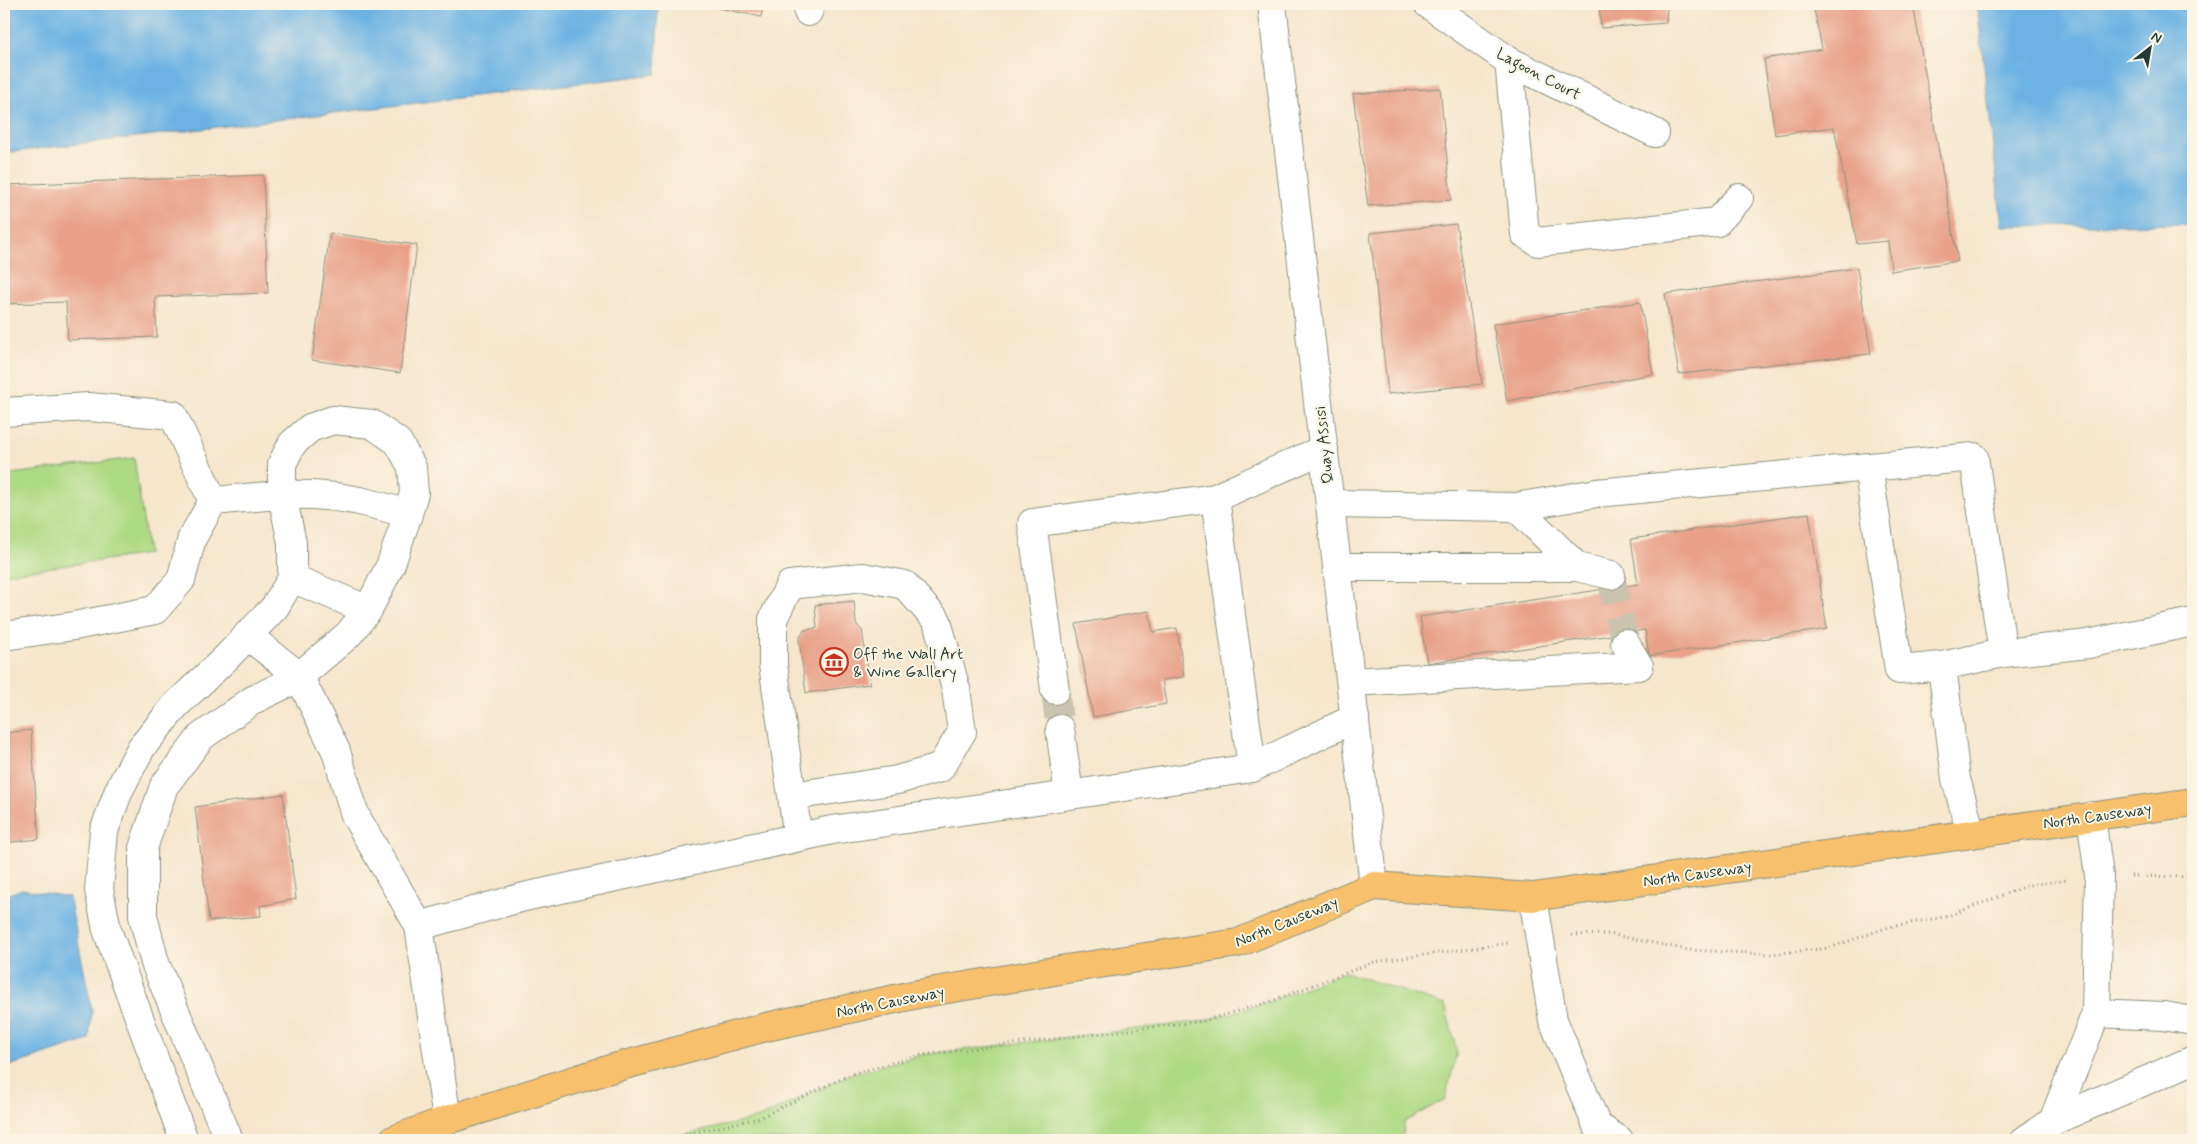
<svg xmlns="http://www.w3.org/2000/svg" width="2197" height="1144" font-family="Mynerve,sans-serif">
  <rect width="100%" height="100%" fill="#fcf5e5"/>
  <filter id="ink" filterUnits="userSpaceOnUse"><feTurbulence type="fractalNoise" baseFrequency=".02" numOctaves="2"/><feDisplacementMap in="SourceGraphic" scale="10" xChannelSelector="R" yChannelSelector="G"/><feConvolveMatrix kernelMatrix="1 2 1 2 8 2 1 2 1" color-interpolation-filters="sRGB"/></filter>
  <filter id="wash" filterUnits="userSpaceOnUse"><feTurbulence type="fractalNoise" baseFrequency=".0096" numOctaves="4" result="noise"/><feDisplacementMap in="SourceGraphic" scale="20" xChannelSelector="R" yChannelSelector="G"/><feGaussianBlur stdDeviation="1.12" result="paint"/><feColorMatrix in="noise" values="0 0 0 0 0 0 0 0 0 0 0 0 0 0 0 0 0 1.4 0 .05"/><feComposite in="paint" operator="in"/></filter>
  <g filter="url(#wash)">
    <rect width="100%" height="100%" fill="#f5e6cc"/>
    <g fill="#afda85" stroke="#678c5c">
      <polygon points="134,458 148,554 4,574 4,475"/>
      <polygon points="1345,972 1445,1005 1457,1052 1445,1099 1404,1122 1402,1140 662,1140 759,1118 851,1074 921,1055 1203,1021 1269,1002"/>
    </g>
    <g fill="#6cb2e3" stroke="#46788c">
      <polygon points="4,4 658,4 656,74 4,153"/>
      <polygon points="1977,4 2193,4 2193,224 2002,226"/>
      <polygon points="22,889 69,897 92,1010 89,1040 4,1068 4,896"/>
    </g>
    <g id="blocks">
      <g fill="#e8a188">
        <polygon points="701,4 764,4 761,17"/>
        <polygon points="1599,4 1667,4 1666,23 1601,28"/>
        <polygon points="1813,4 1913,4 1958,261 1891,271 1888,241 1857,244 1834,127 1775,135 1764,59 1822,49"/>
        <polygon points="1440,88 1451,200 1368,206 1353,94"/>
        <polygon points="263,175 268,293 155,297 157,337 68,340 66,302 4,304 4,185"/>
        <polygon points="1456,224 1482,384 1388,394 1370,233"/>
        <polygon points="330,233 417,245 400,373 312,360"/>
        <polygon points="1857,268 1871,354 1679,374 1665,294"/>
        <polygon points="1640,302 1653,374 1507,401 1493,324"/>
        <polygon points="1809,513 1827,629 1649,656 1645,630 1427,663 1420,617 1638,584 1631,539"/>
        <polygon points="854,601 856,624 862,630 870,684 806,693 799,639 804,630 817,628 815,605"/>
        <polygon points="1149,611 1153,632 1177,628 1184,677 1162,680 1166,704 1093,717 1076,624"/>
        <polygon points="31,730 39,839 4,843 4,733"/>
        <polygon points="283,794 296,899 260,906 261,916 209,921 195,807"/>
      </g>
    </g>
  </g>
  <g filter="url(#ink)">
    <use href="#blocks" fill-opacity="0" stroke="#8a9280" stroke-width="1"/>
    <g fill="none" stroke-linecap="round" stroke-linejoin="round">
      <g stroke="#cac4ae" stroke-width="28" stroke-dasharray="28 14" stroke-linecap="butt">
        <polyline points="1611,575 1625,643"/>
        <polyline points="1055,690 1060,729"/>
      </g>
      <defs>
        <g id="minor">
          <polyline points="1272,4 1374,886"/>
          <polyline points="1428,4 1509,61 1655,133"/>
          <polyline points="808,12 811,4"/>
          <polyline points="1509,61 1525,234 1538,242 1717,222 1739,198"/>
          <polyline points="4,412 89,407 173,415 213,501"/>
          <polyline points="1868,467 1899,670 1942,666"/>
          <polyline points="1215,498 1252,768"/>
          <polyline points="1330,504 1516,507 1597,493 1974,457 2003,653"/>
          <polyline points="1516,507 1577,567 1611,575"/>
          <polyline points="1337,567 1577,567"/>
          <polyline points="292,578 368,610"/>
          <polyline points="247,635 299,676 336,751 355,815 419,926"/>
          <path d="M4,636L74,626L155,610L181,580L192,538L213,501C250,498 288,492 325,496C353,498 381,506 408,514L391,564L368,610L348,635L296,679L253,700L201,737L164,786L143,848V916L155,963L229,1140"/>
          <polyline points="1351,682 1639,666 1625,643"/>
          <polyline points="1055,690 1032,523 1215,498 1324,449"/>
          <polyline points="1060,729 1069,794"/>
          <polyline points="792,796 897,780 940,768 962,732 956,689 937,621 905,585 863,577 790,585 773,619 773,665 798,837"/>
          <polyline points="1971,834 1956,779 1942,666 2003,653 2088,644 2193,622"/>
          <polyline points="1533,897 1553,1020 1597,1126 1619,1140"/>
          <polyline points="2096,1013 2164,1016 2193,1021"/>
          <polyline points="447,1120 419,926 524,897 832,830 1252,768 1355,718"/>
          <polyline points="2053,1121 2193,1060"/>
          <polyline points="184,1140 107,930 99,890 104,831 119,790 141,748 176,705 225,659 275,607 292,578 292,543 282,495 282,464 292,444 310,428 333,420 372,424 398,442 412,467 414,493 408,514"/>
          <polyline points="2025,1140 2053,1121 2096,1013 2099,876 2091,816"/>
        </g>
        <polyline id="major" points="393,1140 447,1120 610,1069 766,1027 918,994 1066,969 1238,943 1374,886 1533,897 2193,802"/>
      </defs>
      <use href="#minor" stroke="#8a9280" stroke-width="30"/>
      <use href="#major" stroke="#8a9280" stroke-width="30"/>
      <g stroke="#8a9280" stroke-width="3" stroke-dasharray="1 4" stroke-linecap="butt">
        <polyline points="2131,876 2193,877"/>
        <polyline points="1572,935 1609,934 1688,950 1772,954 1829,948 1889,927 1948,916 2029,885 2068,880"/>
        <polyline points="660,1140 759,1118 851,1074 921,1055 1203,1021 1269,1002 1374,962 1508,943"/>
      </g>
      <use href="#minor" stroke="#fff" stroke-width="28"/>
      <use href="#major" stroke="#f7c06c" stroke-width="28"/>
    </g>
  </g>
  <defs>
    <symbol id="museum-ring" viewBox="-11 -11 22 22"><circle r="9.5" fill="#fcf5e5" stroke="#c8321e" stroke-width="1.5"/><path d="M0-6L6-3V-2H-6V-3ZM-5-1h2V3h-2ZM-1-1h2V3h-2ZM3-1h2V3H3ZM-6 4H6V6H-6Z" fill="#c8321e"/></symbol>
  </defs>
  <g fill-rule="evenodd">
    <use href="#museum-ring" x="818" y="646" width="32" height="32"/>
  </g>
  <g text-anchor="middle" stroke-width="4" stroke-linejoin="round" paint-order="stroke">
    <g font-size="16" fill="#1f3d34" stroke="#fcf5e5">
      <text transform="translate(1539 73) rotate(28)" y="6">Lagoon Court</text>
      <text transform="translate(1323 445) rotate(-96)" y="6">Quay Assisi</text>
      <text transform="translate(2097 815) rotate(-8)" y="6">North Causeway</text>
      <text transform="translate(1697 873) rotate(-8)" y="6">North Causeway</text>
      <text transform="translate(1286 921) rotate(-22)" y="6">North Causeway</text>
      <text transform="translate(890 1001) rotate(-11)" y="6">North Causeway</text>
    </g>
    <g font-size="16" fill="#1f3d34" stroke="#fcf5e5" text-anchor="start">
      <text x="853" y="659">Off the Wall Art<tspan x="853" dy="18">&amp; Wine Gallery</tspan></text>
    </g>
  </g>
  <rect width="2197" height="1144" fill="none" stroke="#fcf5e5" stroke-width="20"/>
  <g transform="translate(2150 48) rotate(31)" stroke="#fcf5e5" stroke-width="4" paint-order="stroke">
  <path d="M0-4L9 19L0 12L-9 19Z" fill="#1f3d34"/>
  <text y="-8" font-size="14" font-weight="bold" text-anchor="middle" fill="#1f3d34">N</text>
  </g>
</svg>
